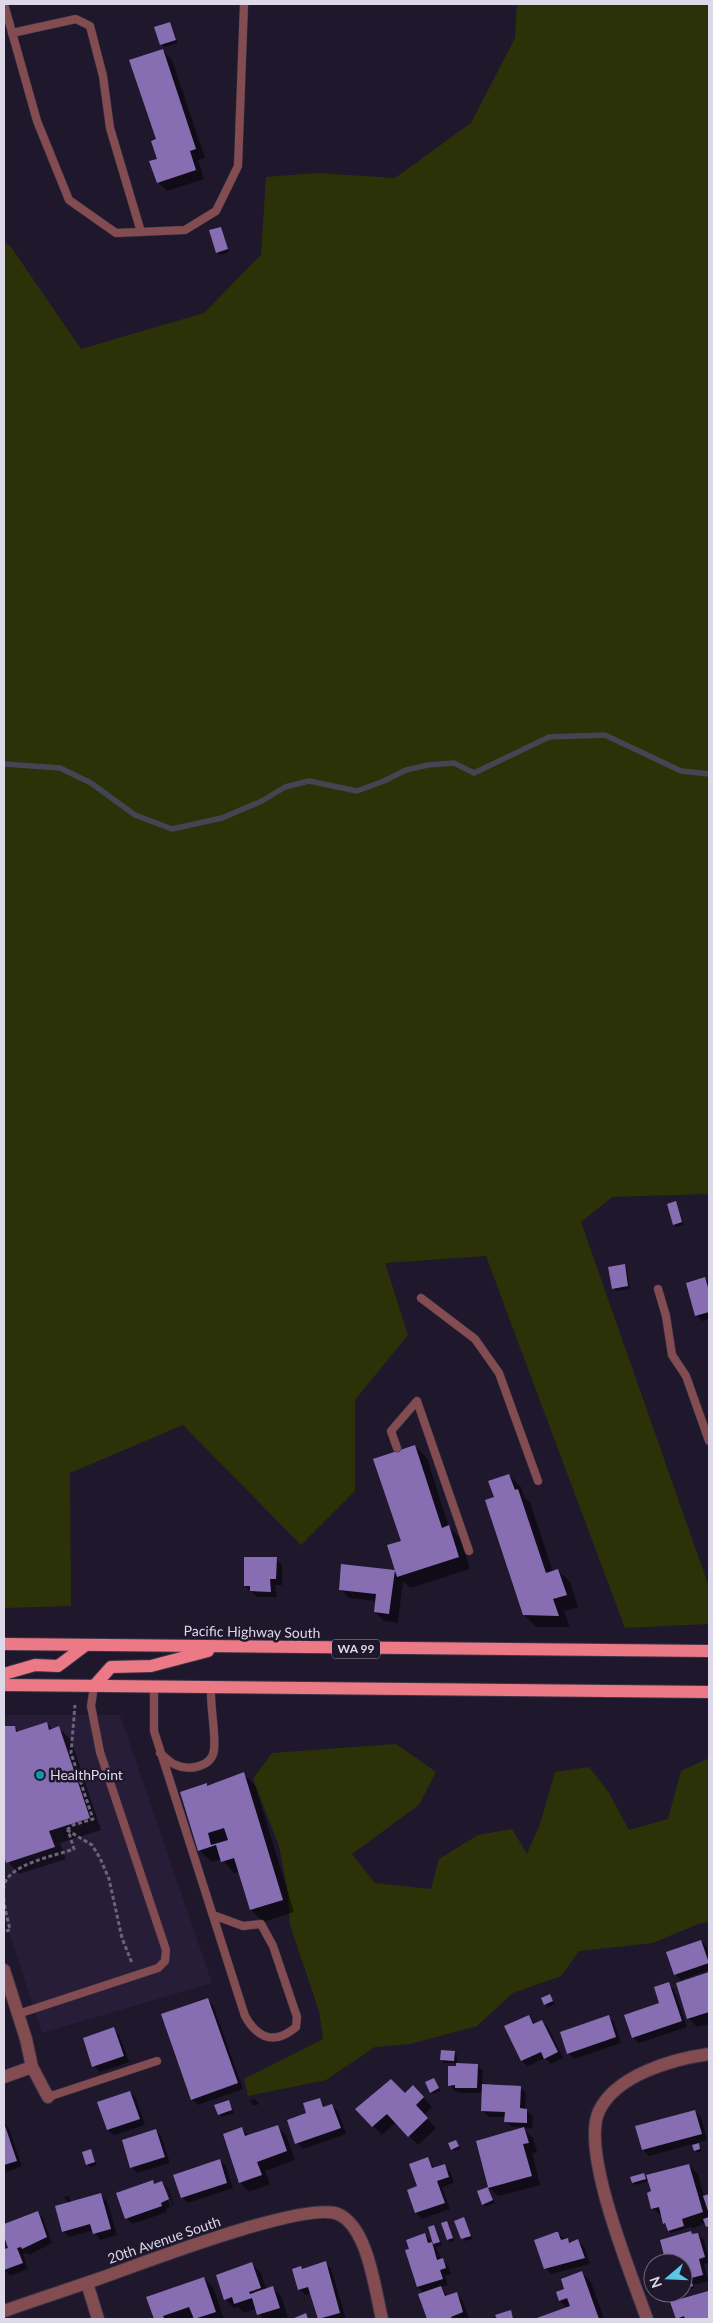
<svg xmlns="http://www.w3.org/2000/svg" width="713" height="2323" font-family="Lato,sans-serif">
  <rect width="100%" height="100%" fill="#1f172c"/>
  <polygon fill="#271d38" points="4,1715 120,1715 212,1983 42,2033 4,1917"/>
  <g fill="#2c3207">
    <polygon points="517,4 709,4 709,1199 707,1194 612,1197 581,1222 709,1587 709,1624 625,1628 486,1256 385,1263 408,1335 355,1400 355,1491 301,1545 183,1425 70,1473 71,1606 4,1608 4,241 11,247 81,349 204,313 261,255 266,177 317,173 395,178 471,123 515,38"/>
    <polygon points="396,1744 436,1772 419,1805 352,1854 375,1883 431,1889 439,1859 478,1835 512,1829 527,1854 540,1824 555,1772 589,1767 609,1793 629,1830 668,1819 681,1771 709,1758 709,1922 698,1924 653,1943 579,1951 561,1976 513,1993 477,2026 410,2044 375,2047 326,2080 248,2096 244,2079 323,2039 319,2011 290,1925 287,1888 279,1846 253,1779 272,1753"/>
  </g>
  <g fill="#0007" fill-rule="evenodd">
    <polygon points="170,23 178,43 164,47 156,28"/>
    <polygon points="163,51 172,60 205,158 198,160 204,179 167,191 158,182 157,140"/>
    <polygon points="220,228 229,252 220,255 217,252"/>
    <polygon points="675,1203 684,1225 676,1227 674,1224"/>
    <polygon points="624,1265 627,1268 630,1289 616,1291 613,1288"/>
    <polygon points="705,1279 709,1283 709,1319 702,1321 696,1315"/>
    <polygon points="415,1446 427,1458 449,1527 460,1539 470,1569 410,1588 403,1581 398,1623 384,1621 375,1612 376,1601 349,1598 340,1589 394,1571 398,1576"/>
    <polygon points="509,1475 521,1487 524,1497 530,1502 553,1572 558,1570 570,1582 578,1607 564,1611 570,1627 536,1627 524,1615 495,1498"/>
    <polygon points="276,1559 282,1565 282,1585 275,1585 277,1597 257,1597 245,1586"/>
    <polygon points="47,1723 53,1730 59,1728 71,1740 101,1830 60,1843 66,1859 19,1874 8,1862 4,1851 4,1727 14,1727 19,1732"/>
    <polygon points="243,1774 255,1785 294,1912 263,1922 251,1910 240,1872 234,1873 222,1859 211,1862 199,1850 206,1785 208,1787"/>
    <polygon points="701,1941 707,1947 709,1955 709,1970 683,1979 683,1982 709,1973 709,2024 697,2027 688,2018 683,1982 675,1974"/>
    <polygon points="668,1984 674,1990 687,2027 639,2043 633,2038 661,2004"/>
    <polygon points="550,1996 555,2004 548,2007 545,2004"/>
    <polygon points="207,1999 213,2005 243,2089 198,2105 192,2099"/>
    <polygon points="529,2016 536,2025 542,2021 548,2027 563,2058 551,2064 545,2058 528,2066 522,2061 506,2027"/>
    <polygon points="608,2016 614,2022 621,2043 574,2059 568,2053"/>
    <polygon points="113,2029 119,2035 129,2062 100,2072 94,2066"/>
    <polygon points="455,2052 457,2055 457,2063 444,2063 441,2060"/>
    <polygon points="477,2065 483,2071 482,2085 520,2087 526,2093 525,2110 533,2116 532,2128 512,2127 506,2121 506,2117 489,2117 483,2111 483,2093 462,2093 455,2091 449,2085"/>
    <polygon points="433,2079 441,2091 434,2094 431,2092"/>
    <polygon points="130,2092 136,2098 145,2125 114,2135 108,2130"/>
    <polygon points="405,2094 422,2096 432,2107 424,2115 436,2128 418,2145 396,2122 382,2135 357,2109"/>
    <polygon points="255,2099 259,2104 253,2106 250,2100"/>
    <polygon points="319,2099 326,2107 332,2105 338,2111 346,2134 303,2149 297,2143 308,2114"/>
    <polygon points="228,2102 234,2113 222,2117 219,2114"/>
    <polygon points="695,2111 701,2117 707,2140 697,2143 702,2151 697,2153 693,2144 649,2156 643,2150"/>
    <polygon points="4,2123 9,2129 22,2166 4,2173"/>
    <polygon points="277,2126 286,2135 295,2160 265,2171 270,2184 249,2192 240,2182 242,2129 249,2136"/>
    <polygon points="524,2129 533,2138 537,2152 532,2153 540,2185 498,2196 489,2187"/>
    <polygon points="155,2130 161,2136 170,2163 137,2173 132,2167"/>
    <polygon points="456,2141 461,2149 455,2151 452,2149"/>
    <polygon points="91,2151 97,2165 90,2167 87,2164"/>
    <polygon points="428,2159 435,2169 444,2166 450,2171 454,2183 442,2187 450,2209 422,2219 416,2213 408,2191 418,2187"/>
    <polygon points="220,2161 226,2166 233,2188 188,2203 182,2197"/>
    <polygon points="689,2165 698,2174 704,2197 709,2195 709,2229 706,2223 692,2229 691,2227 671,2233 664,2223 663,2217 652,2208 653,2192 649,2181 636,2185 633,2183 644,2174 646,2176"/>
    <path d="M152,2182L155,2185L162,2182L168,2188L174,2205L166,2209L167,2212L132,2224L127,2218ZM164,2187H166L173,2205L170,2206Z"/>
    <polygon points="488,2188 495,2203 486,2206 483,2204"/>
    <polygon points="101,2195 107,2201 117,2235 100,2240 94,2230 69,2237 63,2231 69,2204 64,2197 68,2196 72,2203"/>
    <polygon points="38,2212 43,2218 52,2243 29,2255 27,2253 23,2254 28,2269 10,2276 4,2269 4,2250 9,2248 4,2225"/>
    <polygon points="464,2219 473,2239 465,2241 456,2222"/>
    <polygon points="447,2222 454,2241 450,2242 448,2239"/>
    <polygon points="434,2227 442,2245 435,2247 430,2228"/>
    <polygon points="691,2233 693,2235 698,2234 704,2240 709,2259 709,2263 704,2264 708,2281 693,2285 694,2288 685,2291 683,2289 683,2263 667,2263"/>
    <polygon points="558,2234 571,2243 578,2241 584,2247 590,2264 551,2274 545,2268"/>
    <polygon points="425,2235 437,2249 441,2260 448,2266 451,2274 445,2276 448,2285 441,2287 448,2297 456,2294 462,2300 469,2318 428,2319 420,2295 424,2293 418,2287 410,2250"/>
    <polygon points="326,2263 331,2269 346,2319 319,2319 311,2293 305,2295 299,2289 301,2268 303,2270"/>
    <polygon points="252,2264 261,2273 266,2289 272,2287 281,2296 288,2317 281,2319 263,2319 256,2309 244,2313 238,2307 234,2308 225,2299"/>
    <polygon points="582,2273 591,2282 604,2319 537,2319 568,2309 560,2301 565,2289"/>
    <polygon points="204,2278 213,2287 224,2319 196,2319 194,2317 188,2319 155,2319 147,2298"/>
    <polygon points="708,2292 709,2319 677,2319"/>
  </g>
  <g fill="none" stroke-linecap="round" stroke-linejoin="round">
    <polyline stroke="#434552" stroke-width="5.5" points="4,764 60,768 91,783 135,815 172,829 222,818 262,801 285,787 309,781 357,791 384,781 406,770 428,765 454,763 474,773 549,737 605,735 681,771 709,774"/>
  </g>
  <g fill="#876eb3" fill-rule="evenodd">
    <polygon points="170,22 176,40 160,45 154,27"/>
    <polygon points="163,49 196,149 190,151 196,170 157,183 149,161 157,159 151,141 156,139 129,60"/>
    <polygon points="221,227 228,249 216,253 209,230"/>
    <polygon points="676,1201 682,1222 673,1225 667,1204"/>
    <polygon points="625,1264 628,1286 612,1289 608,1267"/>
    <polygon points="705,1277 709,1291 709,1312 695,1316 686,1283"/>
    <polygon points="415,1445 442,1528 449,1525 459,1557 397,1577 387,1545 401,1541 373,1459"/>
    <polygon points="509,1474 515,1490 518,1489 546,1573 558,1569 567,1595 553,1599 559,1616 523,1615 485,1500 494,1497 488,1481"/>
    <polygon points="244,1557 277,1557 276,1579 270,1579 271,1592 250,1591 250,1586 244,1586"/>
    <polygon points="341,1564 395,1570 389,1614 374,1612 376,1594 339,1590"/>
    <polygon points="47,1722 49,1730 59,1726 90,1818 49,1831 55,1847 6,1863 4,1855 4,1726 15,1726 16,1732"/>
    <path d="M244,1772L283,1900L250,1910L234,1858L221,1862L216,1845L198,1851L180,1792L207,1783V1786ZM224,1828L228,1840L211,1845L208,1833Z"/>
    <polygon points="701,1940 709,1963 674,1975 666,1952"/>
    <polygon points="709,1972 709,2012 687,2019 676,1983"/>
    <polygon points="669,1982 682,2021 632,2038 624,2015 659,2003 654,1987"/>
    <polygon points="550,1994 553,2001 544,2005 541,1998"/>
    <polygon points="208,1998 238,2083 191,2100 161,2014"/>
    <polygon points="529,2015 533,2024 542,2020 558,2052 544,2059 541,2052 521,2061 504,2026"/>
    <polygon points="609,2015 616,2037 567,2054 560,2032"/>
    <polygon points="114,2027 124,2056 92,2067 83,2038"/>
    <polygon points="441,2050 455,2051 454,2061 440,2060"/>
    <polygon points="456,2063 478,2064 477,2088 455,2088 455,2085 448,2086 448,2066 456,2066"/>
    <polygon points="434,2078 439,2088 430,2093 425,2082"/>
    <polygon points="391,2079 405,2093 413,2085 424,2097 416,2105 428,2118 408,2137 387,2114 372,2127 355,2109"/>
    <polygon points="482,2084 521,2086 520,2108 527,2109 527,2123 504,2122 505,2112 481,2111"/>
    <polygon points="130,2091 140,2119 107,2130 97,2102"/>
    <polygon points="320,2098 323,2107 332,2104 341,2128 295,2144 287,2120 306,2113 303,2103"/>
    <polygon points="229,2100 232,2110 218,2115 214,2105"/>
    <polygon points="695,2110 702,2134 642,2150 635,2126"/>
    <polygon points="4,2123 17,2161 4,2165"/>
    <polygon points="278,2125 287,2151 257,2162 262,2175 239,2183 223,2134 242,2127 245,2136"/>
    <polygon points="524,2127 529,2143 523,2144 532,2176 488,2188 493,2200 482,2205 477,2191 488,2187 476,2141"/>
    <polygon points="156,2129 165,2157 130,2168 122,2140"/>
    <polygon points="456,2140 459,2146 451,2150 448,2143"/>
    <polygon points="699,2143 700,2149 694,2151 692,2145"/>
    <polygon points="91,2149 95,2162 86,2165 82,2152"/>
    <polygon points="428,2157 432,2168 445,2164 449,2177 437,2181 445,2203 415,2213 407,2190 417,2186 409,2164"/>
    <polygon points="220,2159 227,2183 181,2198 173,2175"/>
    <polygon points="689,2164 703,2212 682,2219 684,2226 668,2231 665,2223 663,2224 659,2207 651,2209 647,2193 651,2191 646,2175"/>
    <polygon points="644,2173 646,2179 632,2183 630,2177"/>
    <polygon points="153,2180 154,2184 162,2181 169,2199 161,2203 162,2206 125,2219 116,2193"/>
    <polygon points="101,2193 111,2229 93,2234 90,2224 62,2232 55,2206"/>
    <polygon points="709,2194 709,2214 703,2196"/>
    <polygon points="38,2211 47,2237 22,2249 21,2247 17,2248 23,2263 4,2270 4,2249 8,2248 4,2236 4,2224"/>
    <polygon points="464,2217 471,2236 461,2239 454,2221"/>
    <polygon points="709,2217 709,2226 706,2227 703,2219"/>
    <polygon points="447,2221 453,2238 447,2240 441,2223"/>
    <polygon points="434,2225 440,2242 433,2244 428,2227"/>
    <polygon points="691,2231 692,2234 698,2233 705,2257 699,2259 703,2275 683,2280 683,2263 666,2263 660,2240"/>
    <polygon points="556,2232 558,2232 561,2240 568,2238 569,2243 578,2239 585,2258 544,2269 534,2240"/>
    <polygon points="425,2233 428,2243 432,2242 437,2260 443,2258 446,2268 440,2270 443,2279 417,2287 405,2250 409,2249 406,2240"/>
    <polygon points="326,2261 340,2313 318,2319 308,2287 298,2290 292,2269 301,2266 302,2269"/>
    <polygon points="252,2262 261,2288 249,2292 250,2294 273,2286 280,2308 257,2315 252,2298 234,2304 232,2297 224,2300 216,2275"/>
    <polygon points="582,2271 599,2319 534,2319 570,2306 567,2298 559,2301 556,2292 564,2289 561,2279"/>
    <polygon points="204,2277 216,2312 194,2319 189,2307 163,2316 164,2318 154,2319 146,2297"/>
    <polygon points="691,2279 693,2286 683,2289 683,2282"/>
    <polygon points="441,2286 445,2296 457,2292 463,2312 451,2317 452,2319 427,2319 418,2294"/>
    <polygon points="708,2291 709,2319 685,2319 684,2316 676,2319 670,2302"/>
    <polygon points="511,2310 513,2319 497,2319 495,2315"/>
    <polygon points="306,2313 308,2319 292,2319"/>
  </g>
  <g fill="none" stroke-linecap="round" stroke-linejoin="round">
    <defs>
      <g id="service">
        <polyline points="4,4 37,121 69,200 116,233 185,230 216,211 238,166 244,4"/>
        <polyline points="12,33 76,19 90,26 103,76 110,128 141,232"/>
        <polyline points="658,1289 666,1316 672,1355 686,1376 709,1441"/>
        <polyline points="421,1298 475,1339 499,1373 538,1481"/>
        <polyline points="397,1448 391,1431 417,1401 469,1551"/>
        <path d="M154,1687V1731L245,2016C258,2039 275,2045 296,2027L297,2017L273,1946L261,1924L243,1926L213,1915"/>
        <path d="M160,1753C165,1757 170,1763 176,1765C189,1771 212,1767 214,1750C216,1733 210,1707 211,1687"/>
        <polyline points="18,2014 158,1968 165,1961 166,1950 100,1752 91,1706 94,1686"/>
        <polyline points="48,2097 157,2061"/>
      </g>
      <g id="minor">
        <polyline points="4,1970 26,2039 32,2067 48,2097"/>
        <polyline points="4,2077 32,2067"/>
        <polyline points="87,2283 98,2319"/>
        <path d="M4,2311C35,2300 66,2290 98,2279C138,2265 305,2200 338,2214C368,2227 375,2290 382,2319"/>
        <path d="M647,2319C632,2276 580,2151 599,2111C616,2075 673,2059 709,2054"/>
      </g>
      <g id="primary">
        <polyline points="4,1644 709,1651"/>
        <polyline points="4,1674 35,1665 58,1666 86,1645"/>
        <polyline points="4,1685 709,1692"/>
        <polyline points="94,1686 111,1667 151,1666 208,1651"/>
      </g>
    </defs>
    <use href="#service" stroke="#3a3246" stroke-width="9"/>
    <use href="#minor" stroke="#3a3246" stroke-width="14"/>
    <use href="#primary" stroke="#3a3246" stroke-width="14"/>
    <g stroke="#6b6477" stroke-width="3" stroke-dasharray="4 2.5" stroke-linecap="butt">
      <polyline points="67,1830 92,1845 100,1858 109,1879 122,1938 132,1963"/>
      <polyline points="67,1830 73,1825 93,1819 71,1753 75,1705"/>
      <path d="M6,1931L10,1930C7,1916 2,1900 4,1886C8,1864 55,1856 74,1849L68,1830"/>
    </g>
    <use href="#service" stroke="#834c51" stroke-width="8"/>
    <use href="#minor" stroke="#834c51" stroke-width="12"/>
    <use href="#primary" stroke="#eb7986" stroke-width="12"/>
  </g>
  <circle fill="#0f9aa8" stroke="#1f172c" stroke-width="2" cx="40" cy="1775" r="5"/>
  <g text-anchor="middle" stroke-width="5" stroke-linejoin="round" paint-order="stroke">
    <rect fill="#1f172c" stroke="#a59fb0" stroke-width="1" x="332" y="1639.5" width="48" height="19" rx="4"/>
    <g font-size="12" font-weight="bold" fill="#ded9e8">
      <text x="356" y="1653">WA 99</text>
    </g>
    <g font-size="14" fill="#ded9e8" stroke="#1f172c">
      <text transform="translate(252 1632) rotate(1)" y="5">Pacific Highway South</text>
      <text transform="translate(164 2240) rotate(-19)" y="5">20th Avenue South</text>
    </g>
    <g font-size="14" fill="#ded9e8" stroke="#1f172c" text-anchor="start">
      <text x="50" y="1780">HealthPoint</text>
    </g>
  </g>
  <rect width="713" height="2323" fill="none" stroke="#ded9e8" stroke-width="10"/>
  <g transform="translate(668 2278) rotate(251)"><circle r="24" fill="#1f172c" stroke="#6b6577"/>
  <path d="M0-4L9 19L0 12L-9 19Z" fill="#59c8e5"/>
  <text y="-8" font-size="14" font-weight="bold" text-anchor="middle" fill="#ded9e8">N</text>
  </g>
</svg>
